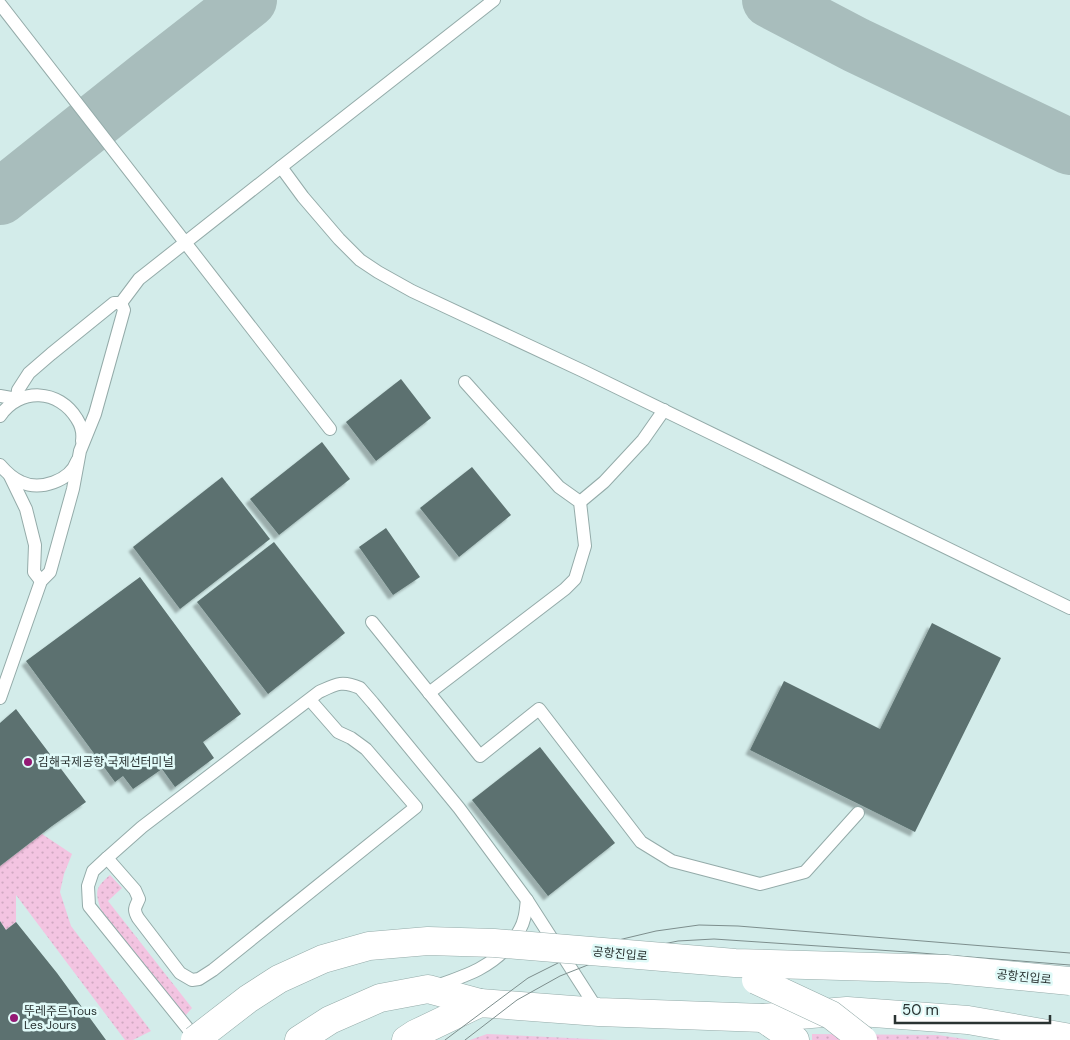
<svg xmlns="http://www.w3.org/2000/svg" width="1070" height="1040" font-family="'DM Sans','Noto Sans KR',sans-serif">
  <defs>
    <pattern id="grass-dots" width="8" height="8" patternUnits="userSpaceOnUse" patternTransform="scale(1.25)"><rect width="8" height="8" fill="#f3c4e1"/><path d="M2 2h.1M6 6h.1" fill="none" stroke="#d0a9c2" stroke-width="1.8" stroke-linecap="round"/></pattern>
    <filter id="shadow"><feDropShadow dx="-4.5" dy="4.5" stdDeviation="1" flood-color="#0004"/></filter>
  </defs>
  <rect width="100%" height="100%" fill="#d3ecea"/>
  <g fill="url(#grass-dots)">
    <polygon points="42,834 72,854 64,874 60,892 71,926 151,1031 133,1040 125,1040 16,895 16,922 6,930 0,921 0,866"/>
    <path d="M110,875L122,888L108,901L192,1008L185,1016L101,910C95,891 95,888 110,875Z"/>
    <polygon points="487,1034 610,1040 470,1040"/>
    <polygon points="812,1034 938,1035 971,1040 812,1040"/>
  </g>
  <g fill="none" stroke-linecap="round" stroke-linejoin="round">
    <g stroke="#a8bdbc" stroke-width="56">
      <polyline points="770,0 856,45 1070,147"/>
      <polyline points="0,197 148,79 249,0"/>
    </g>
  </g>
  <g fill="#5b716f" filter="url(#shadow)">
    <polygon points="401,379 431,418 376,461 346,422"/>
    <polygon points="322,442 350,479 279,535 250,499"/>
    <polygon points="472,467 511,515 459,557 420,508"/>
    <polygon points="222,477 270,539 180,609 133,547"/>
    <polygon points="386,528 420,577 393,595 359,547"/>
    <polygon points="274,542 345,633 268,694 197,602"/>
    <polygon points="140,577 241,714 203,742 214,758 175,787 162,769 133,789 123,776 115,782 26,661"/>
    <polygon points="932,623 1001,658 915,832 750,750 784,681 880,729"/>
    <polygon points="16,709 86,802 52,826 0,866 0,723"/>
    <polygon points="540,747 615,843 548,896 472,800"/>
    <polygon points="0,921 6,930 16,922 57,973 106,1040 0,1040"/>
  </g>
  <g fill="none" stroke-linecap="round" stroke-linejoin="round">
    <defs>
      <g id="lane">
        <polyline points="0,4 330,429"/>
        <polyline points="281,167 303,197 339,239 360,260 378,272 412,291 583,371 1070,608"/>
        <polyline points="0,396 17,399 18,390 29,373 51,354 114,303 121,303 139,279 281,167 494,0"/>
        <path d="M0,416C20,387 59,389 77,419C81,425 83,434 82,441"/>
        <path d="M0,465C6,472 12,478 21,482C40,491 70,481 77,461"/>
        <polyline points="10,476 26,509 35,545 34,572 41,581"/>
        <polyline points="580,502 604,482 643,440 664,410"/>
        <polyline points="372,622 480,756 539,709 641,842 672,861 760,884 805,872 858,813"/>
        <polyline points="429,693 565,589 575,579 585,546 580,502 559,487 465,382"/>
        <polyline points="0,698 41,581 50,572 73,489 80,451 95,414 124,310 121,303"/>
        <path d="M107,858L135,890L139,899C135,908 133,909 138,918L180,973L192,980L199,979L213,970L416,807L366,749L351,738L338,732L310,700"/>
        <path d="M436,986C465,976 491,968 512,942C517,935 522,928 524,919C526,913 526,906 527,900"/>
        <path d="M197,1040L89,906L88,886L93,871L107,858L142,827L319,692C336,684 342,680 360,688L373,703L459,808L527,900L599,1012"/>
      </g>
      <g id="secondary">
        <polyline points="763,1018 795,1040"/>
        <polyline points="299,1040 330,1020 380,998 428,989 480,1003"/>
        <polyline points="406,1040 415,1034 480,1003 599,1012 763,1018 847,1011 968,1020 1070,1038"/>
      </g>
    </defs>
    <use href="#lane" stroke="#94aba9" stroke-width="14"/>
    <use href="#secondary" stroke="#94aba9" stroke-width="29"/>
    <use href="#lane" stroke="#fff" stroke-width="12"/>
    <use href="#secondary" stroke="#fff" stroke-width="28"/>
    <g stroke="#7d8e8d" stroke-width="1">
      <polyline points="445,1040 528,978 570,957 610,942 656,931 699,925 738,926 1070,953"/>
      <polyline points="465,1040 517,1000 560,976 608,957 639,949 678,941 714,939 908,952 1070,965"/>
    </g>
    <defs>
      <g id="secondary-bridge">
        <polyline points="756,980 831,1015 863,1040"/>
        <polyline points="195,1040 248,999 279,979 323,959 369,946 428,941 494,943 735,963 946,969 1070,981"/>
      </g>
    </defs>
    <use href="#secondary-bridge" stroke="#94aba9" stroke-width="29" stroke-linecap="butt"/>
    <use href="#secondary-bridge" stroke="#fff" stroke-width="28"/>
  </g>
  <g fill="#941974" stroke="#e0faf8" stroke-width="2">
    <circle cx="28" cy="762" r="5"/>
    <circle cx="14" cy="1018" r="5"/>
  </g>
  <g text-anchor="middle" stroke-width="5" stroke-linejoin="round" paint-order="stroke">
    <g font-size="12" fill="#2a3332" stroke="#e0faf8" text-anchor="start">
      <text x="38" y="766">김해국제공항 국제선터미널</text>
      <text x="24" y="1015">뚜레주르 Tous<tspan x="24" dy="14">Les Jours</tspan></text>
    </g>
    <g font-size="12" fill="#2a3332" stroke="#e0faf8">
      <text transform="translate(620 954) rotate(5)" y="4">공항진입로</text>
      <text transform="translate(1024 977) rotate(6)" y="4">공항진입로</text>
    </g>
  </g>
  <path d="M895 1015v8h155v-8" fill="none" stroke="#2a3332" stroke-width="2.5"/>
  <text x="902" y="1015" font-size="15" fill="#2a3332" stroke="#e0faf8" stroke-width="4" paint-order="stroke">50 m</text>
</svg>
